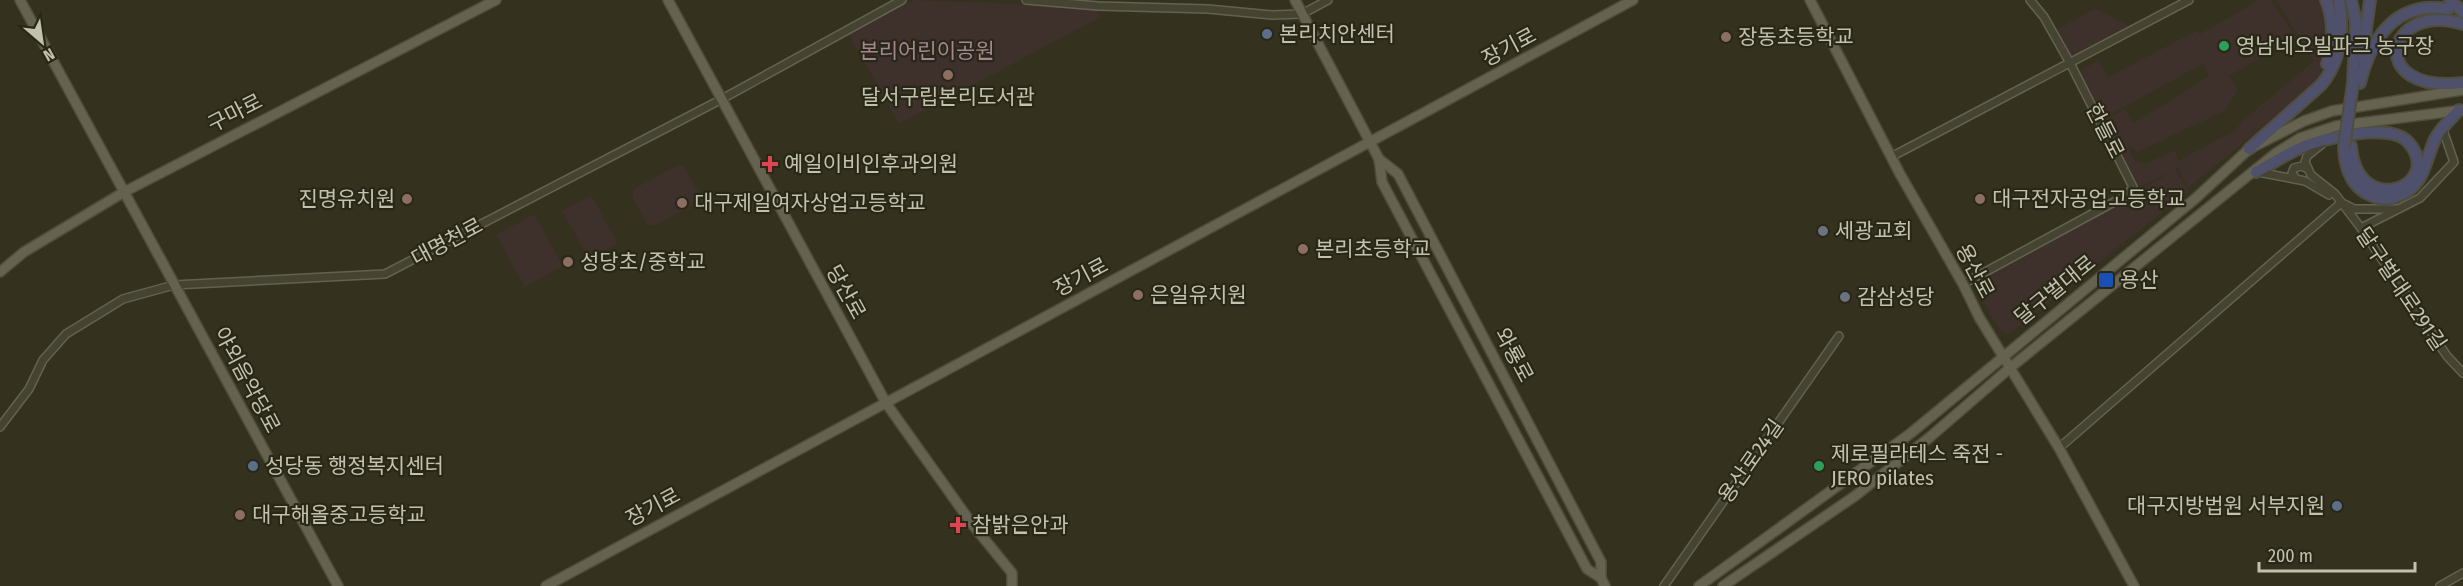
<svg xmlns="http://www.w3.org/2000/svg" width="2463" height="586" font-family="'Fira Sans Condensed','Noto Sans KR',sans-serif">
  <rect width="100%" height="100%" fill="#34321f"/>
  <g fill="#3e302a">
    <polygon points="914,0 1096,7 1101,17 899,124 849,35"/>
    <polygon points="2259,0 2271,0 2296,38 2229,76 2238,91 2224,111 2138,152 2130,146 2128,147 2135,161 2146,164 2176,150 2178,161 2236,130 2242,121 2314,61 2276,0 2324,0 2329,43 2317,83 2188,188 2178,168 2175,169 2189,191 2009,334 1999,329 1973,284 2173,171 2139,187 2103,121 2125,109 2134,123 2209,76 2203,64 2104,118 2078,72 2099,60 2108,77 2196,31 2200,34"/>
    <polygon points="2095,8 2133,28 2072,60 2054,32"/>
    <polygon points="678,165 684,166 700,196 697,203 654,226 647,224 632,196 634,189"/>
    <polygon points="591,195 618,243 589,259 562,211"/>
    <polygon points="534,214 563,266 525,287 496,235"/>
  </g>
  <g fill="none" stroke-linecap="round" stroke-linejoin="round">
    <defs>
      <g id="minor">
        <polyline points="1026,0 1098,6 1208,9 1272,15 1302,14 1328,0"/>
        <polyline points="2322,144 2307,156 2305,162 2311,175 2335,194 2361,228 2447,356 2463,373"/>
        <polyline points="1891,157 2189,0"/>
        <polyline points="2258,172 2305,181 2329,195"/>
        <polyline points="2296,179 2292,173 2294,168 2302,166 2308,169"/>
        <polyline points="2344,204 2354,209 2398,209"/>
        <polyline points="2361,228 2420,198 2454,162 2444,133 2444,127"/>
        <polyline points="1963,284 2127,195 2133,187 2070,63 2044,17 2030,0"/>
        <polyline points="0,427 29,389 43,360 66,334 123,299 174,285 385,274 722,99 902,0"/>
        <polyline points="2059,448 2341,203"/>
        <polyline points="1664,586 1839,336"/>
        <polyline points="2440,586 2463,573"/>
      </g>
      <g id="major">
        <polyline points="20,0 338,586"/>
        <polyline points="668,0 886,403 972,524 1012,573 1012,586"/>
        <polyline points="1295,0 1379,159 1382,182 1587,569 1601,578 1605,586"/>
        <polyline points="1810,0 1900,174 1963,284 1979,317 2059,448 2134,586"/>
        <polyline points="1379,159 1398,174 1601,562 1601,578"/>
        <polyline points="0,272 24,252 124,192 496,0"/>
        <polyline points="546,586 1633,0"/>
        <polyline points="1699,586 1911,433 2196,198 2249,149 2304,121 2332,111 2463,90"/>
        <polyline points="1723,586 1855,496 1930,437 2011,367 2276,153 2300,138 2336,126 2463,110"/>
      </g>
      <g id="highway">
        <path d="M2326,0C2334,20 2334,44 2327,64"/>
        <polyline points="2351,0 2356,22 2353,83"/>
        <polyline points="2450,0 2463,12"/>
        <path d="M2463,24C2386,0 2364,94 2463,83"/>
        <polyline points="2362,58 2370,0"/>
        <path d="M2360,83C2370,42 2393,0 2448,9"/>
        <path d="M2344,148C2345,166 2350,185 2368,194C2377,199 2386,200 2395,197C2425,188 2424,163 2435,139C2440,129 2451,119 2459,110"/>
        <path d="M2249,149L2321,85C2341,61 2344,31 2339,0"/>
        <path d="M2256,172C2271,164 2285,155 2300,148C2322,138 2392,121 2409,143C2445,187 2357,220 2351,146"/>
      </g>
    </defs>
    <use href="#minor" stroke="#636250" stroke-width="10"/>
    <use href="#major" stroke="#4e4d3c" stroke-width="12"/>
    <use href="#highway" stroke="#4f4e3d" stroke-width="14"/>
    <use href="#minor" stroke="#454432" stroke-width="7"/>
    <use href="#major" stroke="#656350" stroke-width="9"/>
    <use href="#highway" stroke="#4f506b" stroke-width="10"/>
    <defs>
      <polyline id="highway-bridge" points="2344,147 2353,83"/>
    </defs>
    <use href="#highway-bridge" stroke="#4f4e3d" stroke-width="14" stroke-linecap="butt"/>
    <use href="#highway-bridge" stroke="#4f506b" stroke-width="10"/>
  </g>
  <g fill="#5c6f8a" stroke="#292818" stroke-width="2">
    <circle cx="1267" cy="34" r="6"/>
    <circle cx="253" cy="466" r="6"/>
    <circle cx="2337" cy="506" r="6"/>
  </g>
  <g fill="#8d6e63" stroke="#292818" stroke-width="2">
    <circle cx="1726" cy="37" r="6"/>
    <circle cx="948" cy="75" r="6"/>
    <circle cx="407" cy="199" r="6"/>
    <circle cx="1980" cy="199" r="6"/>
    <circle cx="682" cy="203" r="6"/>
    <circle cx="1303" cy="249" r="6"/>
    <circle cx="568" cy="262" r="6"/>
    <circle cx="1138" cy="295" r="6"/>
    <circle cx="240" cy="515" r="6"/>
  </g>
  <g fill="#2e9e5b" stroke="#292818" stroke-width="2">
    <circle cx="2224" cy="46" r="6"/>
    <circle cx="1819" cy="466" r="6"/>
  </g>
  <g fill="#e0444e" stroke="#292818" stroke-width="2">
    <path d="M767 155h6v6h6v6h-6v6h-6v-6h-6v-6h6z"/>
    <path d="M955 516h6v6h6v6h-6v6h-6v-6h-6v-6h6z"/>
  </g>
  <g fill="#6b7280" stroke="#292818" stroke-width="2">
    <circle cx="1823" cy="231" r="6"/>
    <circle cx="1845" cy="297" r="6"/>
  </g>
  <rect fill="#1a4fb4" stroke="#292818" stroke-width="2" x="2098" y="272" width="16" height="16" rx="3"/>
  <g text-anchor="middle" stroke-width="4.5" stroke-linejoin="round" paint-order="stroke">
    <g font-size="21" fill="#c2c1ac" stroke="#292818" text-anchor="start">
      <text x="1279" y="41">본리치안센터</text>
      <text x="1738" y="44">장동초등학교</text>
      <text x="2236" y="53">영남네오빌파크 농구장</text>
      <text x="948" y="104" text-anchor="middle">달서구립본리도서관</text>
      <text x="784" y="171">예일이비인후과의원</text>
      <text x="395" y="206" text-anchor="end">진명유치원</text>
      <text x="1992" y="206">대구전자공업고등학교</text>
      <text x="694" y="210">대구제일여자상업고등학교</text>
      <text x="1835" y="238">세광교회</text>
      <text x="1315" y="256">본리초등학교</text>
      <text x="580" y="269">성당초/중학교</text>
      <text x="2120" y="287">용산</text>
      <text x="1150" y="302">은일유치원</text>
      <text x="1857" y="304">감삼성당</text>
      <text x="1831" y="461">제로필라테스 죽전 -<tspan x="1831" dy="24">JERO pilates</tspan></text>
      <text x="265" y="473">성당동 행정복지센터</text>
      <text x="2325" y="513" text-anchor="end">대구지방법원 서부지원</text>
      <text x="252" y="522">대구해올중고등학교</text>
      <text x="972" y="532">참밝은안과</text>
    </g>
    <g font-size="21" fill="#c2c1ac" stroke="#292818">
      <text transform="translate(1509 47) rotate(-28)" y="7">장기로</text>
      <text transform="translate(235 113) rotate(-27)" y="7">구마로</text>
      <text transform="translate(2105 131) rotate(63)" y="7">한들로</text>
      <text transform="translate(447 242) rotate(-28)" y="7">대명천로</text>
      <text transform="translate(1975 271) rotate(62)" y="7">용산로</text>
      <text transform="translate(1081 277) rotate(-28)" y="7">장기로</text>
      <text transform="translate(2401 289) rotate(56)" y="7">달구벌대로291길</text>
      <text transform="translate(2055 290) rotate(-39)" y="7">달구벌대로</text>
      <text transform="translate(846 292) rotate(61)" y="7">당산로</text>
      <text transform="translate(1514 355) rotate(62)" y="7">와룡로</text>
      <text transform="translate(247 380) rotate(62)" y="7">야외음악당로</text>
      <text transform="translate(1751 461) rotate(-55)" y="7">용산로24길</text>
      <text transform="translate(653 507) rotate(-28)" y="7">장기로</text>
    </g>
    <g font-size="21" fill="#a78493" stroke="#292818">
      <text x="927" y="58">본리어린이공원</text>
    </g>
  </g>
  <g transform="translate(42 42) rotate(151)" stroke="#292818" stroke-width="4.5" paint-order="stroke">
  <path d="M0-4.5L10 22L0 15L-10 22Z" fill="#c2c1ac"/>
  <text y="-9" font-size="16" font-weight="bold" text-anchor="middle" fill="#c2c1ac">N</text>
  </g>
  <path d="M2259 562v9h156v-9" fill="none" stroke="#c2c1ac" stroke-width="3"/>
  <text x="2268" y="562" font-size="18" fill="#c2c1ac" stroke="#292818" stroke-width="4.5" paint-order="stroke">200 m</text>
</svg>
